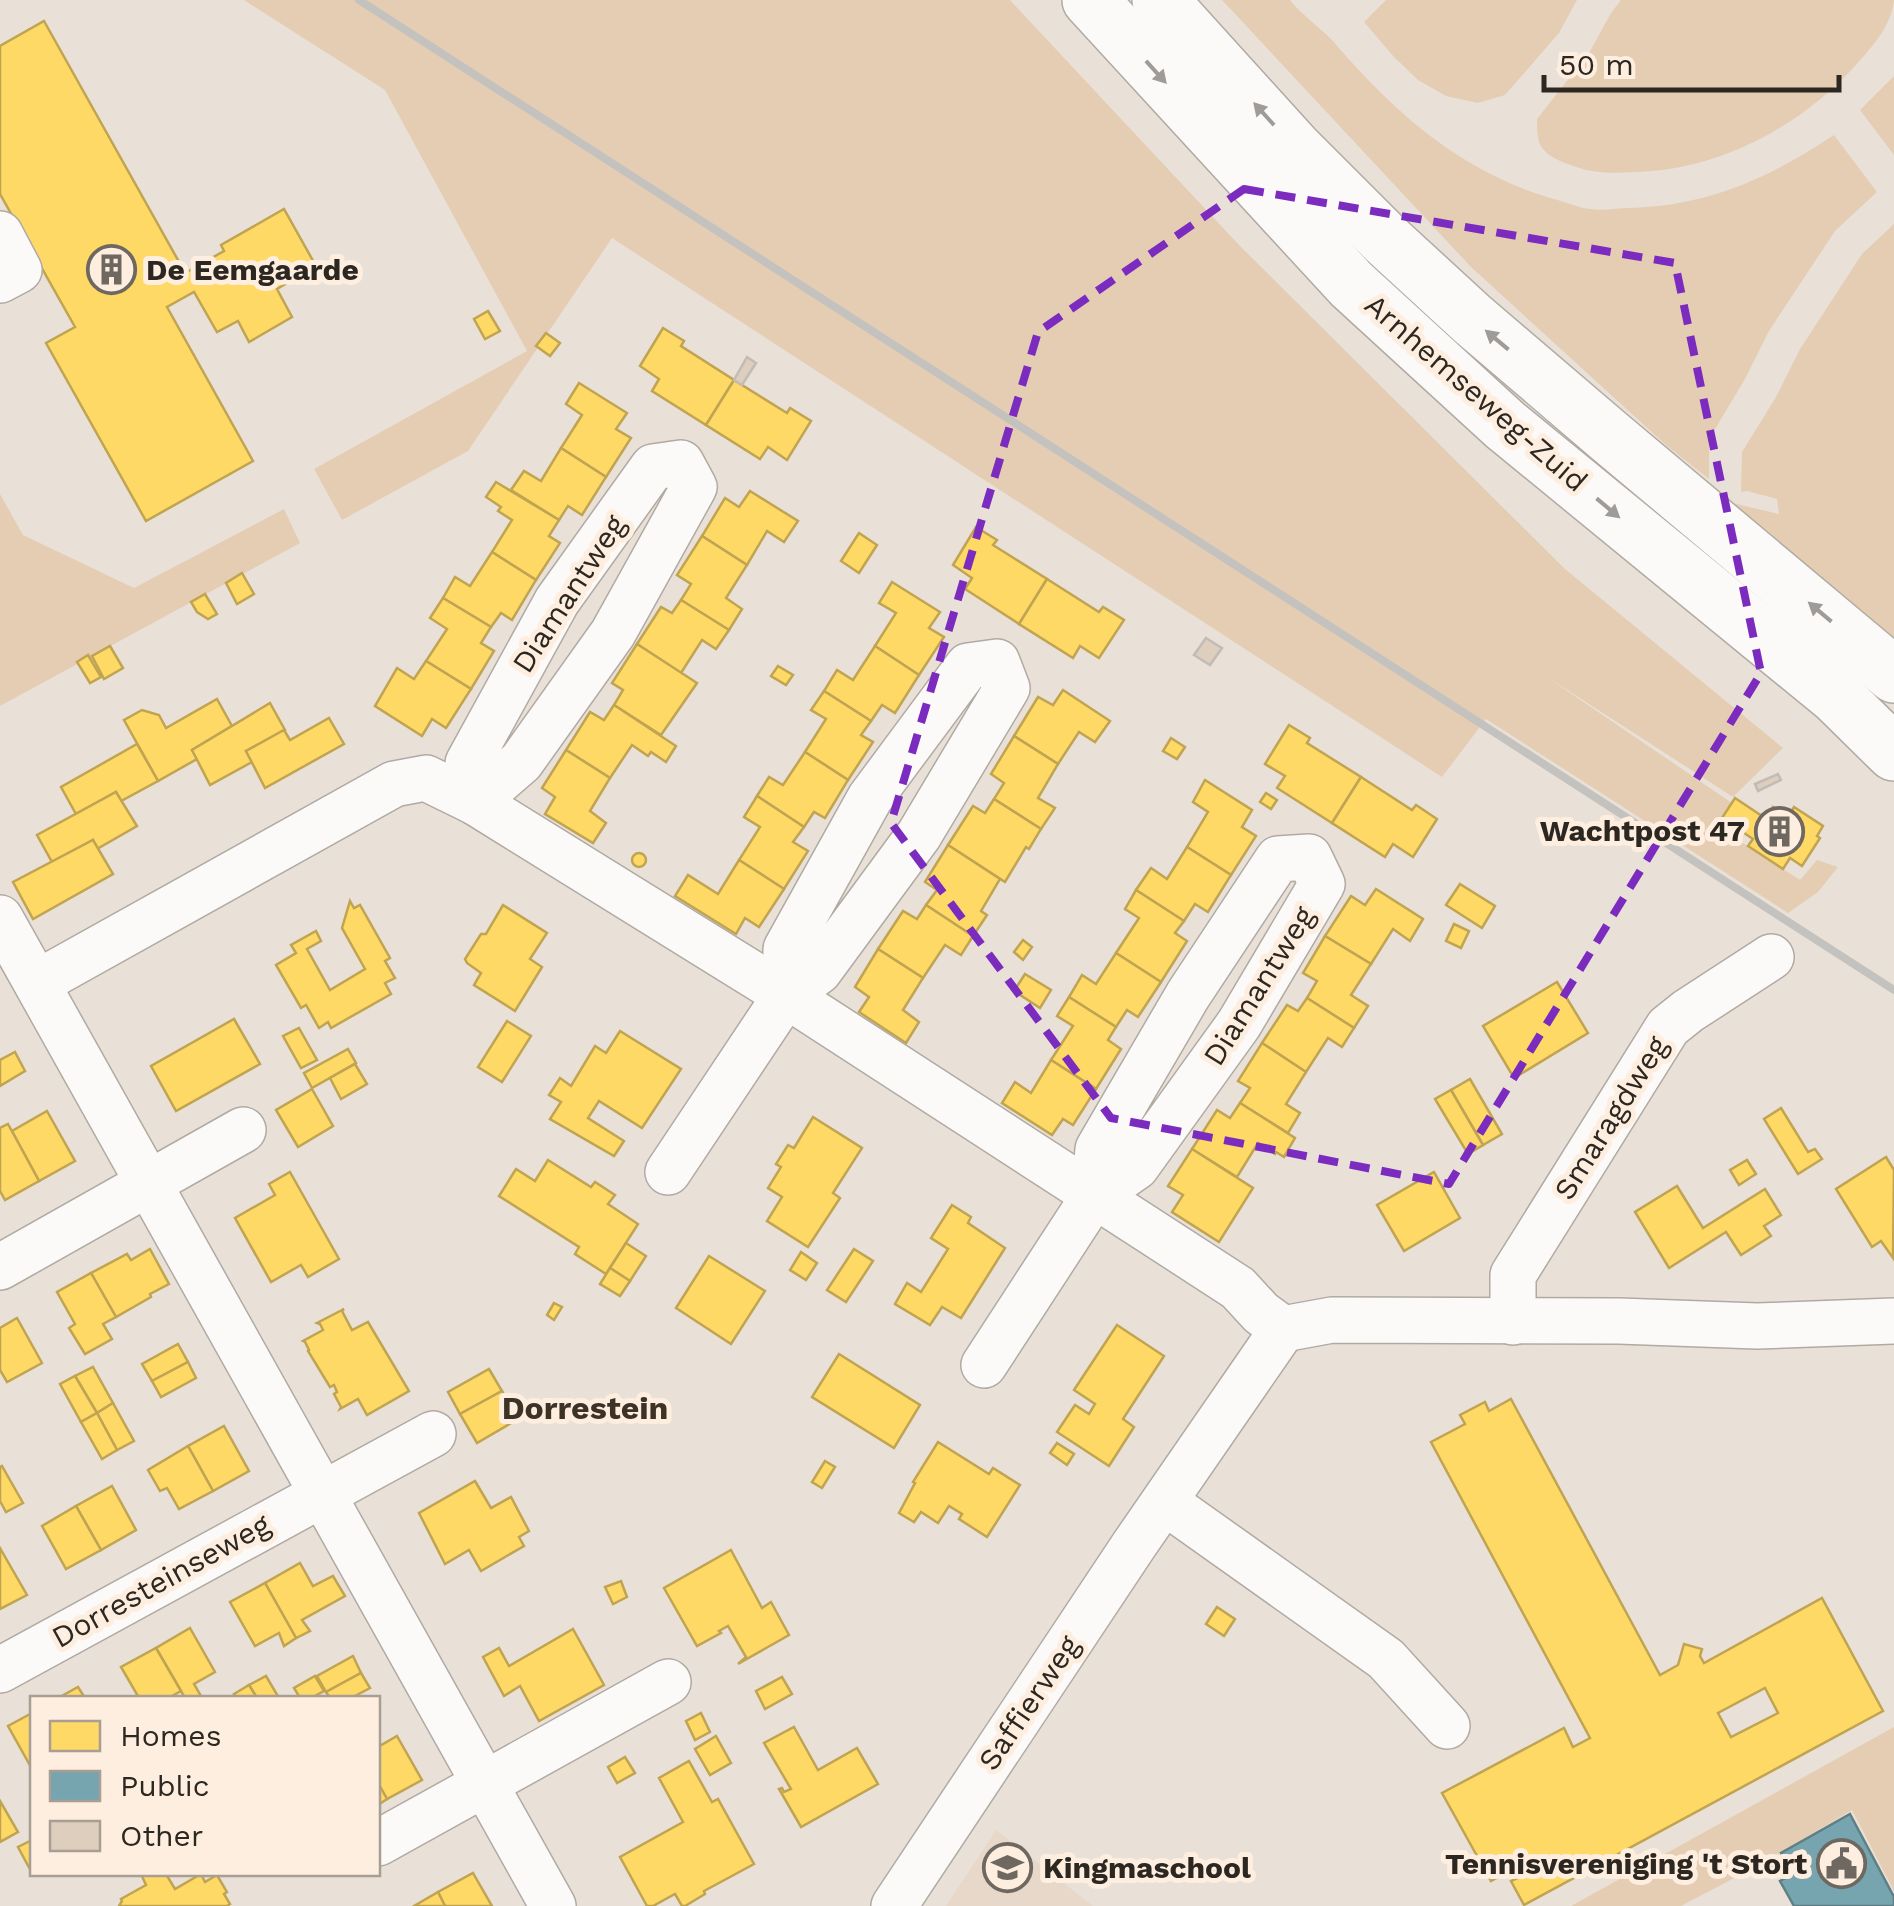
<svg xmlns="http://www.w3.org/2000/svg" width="1894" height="1906" font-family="'Work Sans',sans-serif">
  <rect width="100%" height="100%" fill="#e9e1d8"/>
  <polygon fill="#e7d8c9" points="996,1830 1093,1906 946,1906"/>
  <g fill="#e5cdb4">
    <polygon points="244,0 1010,0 1239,245 1565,569 1783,748 1733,797 1544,675 1732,803 1718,827 1800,880 1817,860 1838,867 1818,892 1788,913 1486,719 1442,777 612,238 468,451 342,520 314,469 527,351 385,90"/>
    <path d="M1222,0H1290C1304,18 1325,30 1339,48C1399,117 1464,173 1554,199C1566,202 1579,208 1591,209C1603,211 1617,208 1629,208C1708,206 1769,178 1834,135L1877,192L1835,231L1769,331L1745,379L1709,439V479L1667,446L1471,267Z"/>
    <polygon points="1386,0 1577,0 1559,33 1505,95 1478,103 1446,96 1418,80 1394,57 1364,22"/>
    <path d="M1621,0H1894C1892,25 1872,47 1856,65C1801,126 1720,170 1636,172C1614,173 1596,174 1576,167C1562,162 1545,157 1539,142C1537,136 1537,126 1537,119L1589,53L1611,13Z"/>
    <polygon points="1894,76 1894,155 1860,110"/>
    <polygon points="1894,224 1894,659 1707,497 1779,514 1777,499 1747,491 1741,492 1742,452 1776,397 1800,349 1862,254"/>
    <polygon points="0,494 23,535 134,588 284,509 300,543 0,706"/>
    <polygon points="1894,1727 1894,1891 1852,1810 1759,1865 1681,1906 1571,1906"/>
  </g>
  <g fill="#ffd966" stroke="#c0a451" stroke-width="2.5" fill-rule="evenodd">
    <polygon points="44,21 183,269 176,272 178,277 224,251 221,245 284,209 316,266 277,289 292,317 249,342 238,321 217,332 194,292 167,307 253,461 146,521 46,343 75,327 0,194 0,46"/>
    <polygon points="488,311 500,331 485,339 474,319"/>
    <polygon points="663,328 684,341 681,346 734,380 706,425 652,391 659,379 640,366"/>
    <polygon points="546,333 560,343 550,356 536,346"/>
    <polygon points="734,380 787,413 790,408 811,421 787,460 768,447 760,459 706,425"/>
    <polygon points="579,383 627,413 616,429 631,438 606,477 561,448 582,415 566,404"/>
    <polygon points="561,448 606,477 582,515 568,506 559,520 511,490 524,471 541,481"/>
    <polygon points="496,482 559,520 549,536 560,543 536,580 492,552 512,520 498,511 501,507 486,497"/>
    <polygon points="750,491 798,521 784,542 767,531 747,565 702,536 725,498 739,507"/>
    <polygon points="976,527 997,540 993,545 1047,579 1019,624 965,589 972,578 953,565"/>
    <polygon points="859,533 877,545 859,573 841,561"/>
    <polygon points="702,536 747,565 726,598 742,609 729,630 681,600 691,584 677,575"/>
    <polygon points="492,552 536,580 512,620 501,613 491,627 443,598 455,577 470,586"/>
    <polygon points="242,573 254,594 237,604 226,583"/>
    <polygon points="1047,579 1099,612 1103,607 1124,620 1099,658 1080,646 1073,658 1019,624"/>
    <polygon points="892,582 940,612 929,628 944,637 919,675 875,646 896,613 879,603"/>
    <polygon points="205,594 217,614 208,619 197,612 191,602"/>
    <polygon points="443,598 491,627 481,643 494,651 471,689 426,661 447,629 430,618"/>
    <polygon points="681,600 729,630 716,649 702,640 681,673 637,644 661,607 672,613"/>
    <polygon points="637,644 697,683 661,735 614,705 623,690 612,683"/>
    <polygon points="110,646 123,668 104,679 92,656"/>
    <polygon points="875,646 919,675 895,713 882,705 871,721 824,691 837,670 853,680"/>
    <polygon points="88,655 101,677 90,683 77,662"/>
    <polygon points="426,661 471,689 446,728 432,719 422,736 375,706 397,668 414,679"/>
    <polygon points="778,666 793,675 786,685 771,676"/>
    <polygon points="1063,690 1110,721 1095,742 1079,732 1058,764 1014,736 1038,697 1053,705"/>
    <polygon points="824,691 871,721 861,735 873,742 848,780 805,752 826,719 811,710"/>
    <polygon points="217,699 232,726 192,750 197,759 158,781 124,720 142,710 159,715 166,728"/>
    <polygon points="270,703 285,730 246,751 252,762 210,785 192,750"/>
    <polygon points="614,705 676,746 666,762 651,752 648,756 632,745 610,778 566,750 590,712 604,720"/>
    <polygon points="329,718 344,744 265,788 246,751 284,730 290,740"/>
    <polygon points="1289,725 1310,738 1307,743 1361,777 1332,823 1277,788 1285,776 1265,764"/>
    <polygon points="1014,736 1058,764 1038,798 1055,808 1041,829 994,799 1004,783 991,774"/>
    <polygon points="1171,738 1185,747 1177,759 1163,751"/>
    <polygon points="137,744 158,781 121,801 116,792 76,814 61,787"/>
    <polygon points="566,750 610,778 590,811 606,823 593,843 545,814 555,797 542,788"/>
    <polygon points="805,752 848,780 825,818 814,812 804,827 757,796 769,777 783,785"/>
    <polygon points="1361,777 1412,810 1416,805 1437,819 1413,857 1393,844 1385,857 1332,823"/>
    <polygon points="1205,780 1252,810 1242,827 1256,836 1231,875 1187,847 1208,812 1193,802"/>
    <polygon points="116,792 137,826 97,849 93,840 52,862 37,835"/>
    <polygon points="1266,793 1277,800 1271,809 1260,802"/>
    <polygon points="757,796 804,827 793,842 808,851 784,889 739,860 760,827 744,817"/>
    <polygon points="1735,798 1765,818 1773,807 1788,817 1794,807 1823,826 1817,836 1820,838 1802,866 1790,858 1783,869 1748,846 1753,839 1722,818"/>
    <polygon points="994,799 1041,829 1029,849 1026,847 1005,882 948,845 973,806 985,813"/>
    <polygon points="93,840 113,874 33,919 13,882"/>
    <polygon points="948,845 1000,879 981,911 987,915 973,936 926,905 937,890 925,882"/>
    <polygon points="1187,847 1231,875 1208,912 1195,904 1184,921 1136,890 1151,868 1167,879"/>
    <circle cx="639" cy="860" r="7"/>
    <polygon points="739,860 784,889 759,927 745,918 736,934 675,896 688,875 718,894"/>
    <polygon points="1460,884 1495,906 1482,928 1446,905"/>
    <polygon points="1376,889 1423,919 1410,941 1393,929 1371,964 1325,936 1351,896 1365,905"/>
    <polygon points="1136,890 1184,921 1175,933 1187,941 1161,982 1116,953 1139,918 1125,909"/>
    <polygon points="350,901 354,908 360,905 390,958 385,961 395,978 385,983 391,994 331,1028 328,1022 319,1028 306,1005 301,1008 276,965 296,953 291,945 316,931 321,941 307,949 330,990 365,969 342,928"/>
    <polygon points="503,905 547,933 530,959 542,967 515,1011 474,985 481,973 467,963 465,959 481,934 486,934"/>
    <polygon points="926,905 973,936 961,955 945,945 923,978 878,949 903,911 917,919"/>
    <polygon points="1454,924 1469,931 1461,948 1446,941"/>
    <polygon points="1325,936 1371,964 1351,995 1368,1006 1354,1028 1307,998 1317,981 1303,973"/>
    <polygon points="1023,940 1032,947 1023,960 1014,952"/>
    <polygon points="878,949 923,978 903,1010 919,1022 906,1043 859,1012 869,997 855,987"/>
    <polygon points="1116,953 1161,982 1138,1017 1127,1010 1116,1027 1069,997 1082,975 1096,984"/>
    <polygon points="1025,974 1051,990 1040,1008 1014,991"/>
    <polygon points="1557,982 1588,1033 1514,1078 1483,1026"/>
    <polygon points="1069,997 1116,1027 1108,1040 1121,1049 1096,1089 1051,1060 1073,1026 1057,1016"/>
    <polygon points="1307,998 1354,1028 1342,1047 1328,1038 1306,1072 1262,1043 1287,1005 1298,1011"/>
    <polygon points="234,1019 260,1064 176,1111 151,1066"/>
    <polygon points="507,1021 531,1036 502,1082 478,1067"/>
    <polygon points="299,1028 317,1060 301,1068 283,1036"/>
    <polygon points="620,1031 681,1069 642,1128 599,1101 588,1118 624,1141 614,1156 550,1119 561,1102 549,1095 560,1078 571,1086 595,1046 606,1053"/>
    <polygon points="1262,1043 1306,1072 1286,1104 1300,1113 1288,1133 1240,1103 1250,1088 1238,1081"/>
    <polygon points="348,1049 356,1063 312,1088 304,1073"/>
    <polygon points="15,1052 25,1071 0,1086 0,1060"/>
    <polygon points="1051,1060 1096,1089 1073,1125 1063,1119 1052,1135 1002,1103 1015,1082 1031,1093"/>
    <polygon points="355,1064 367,1084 341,1099 330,1078"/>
    <polygon points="1470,1079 1502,1134 1483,1145 1451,1090"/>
    <polygon points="312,1089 333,1126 298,1147 276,1110"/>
    <polygon points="1451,1090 1483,1145 1468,1154 1435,1099"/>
    <polygon points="1240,1103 1295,1138 1284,1157 1276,1152 1275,1154 1258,1143 1237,1177 1192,1149 1217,1110 1230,1118"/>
    <polygon points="1781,1108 1808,1152 1815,1149 1822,1159 1798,1174 1764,1119"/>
    <polygon points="47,1111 75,1161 39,1181 12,1131"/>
    <polygon points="813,1117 862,1148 833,1193 840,1198 808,1247 767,1221 782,1197 768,1188 781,1167 776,1164 788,1145 794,1148"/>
    <polygon points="8,1124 39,1181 5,1200 0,1191 0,1128"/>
    <polygon points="1192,1149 1253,1188 1219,1242 1172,1212 1183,1195 1168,1186"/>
    <polygon points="1886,1157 1894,1170 1893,1258 1881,1241 1872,1247 1836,1189"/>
    <polygon points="548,1160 591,1187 595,1182 615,1195 608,1204 638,1224 606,1274 575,1254 579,1247 499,1196 516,1169 535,1181"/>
    <polygon points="1747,1160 1756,1174 1739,1185 1730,1170"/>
    <polygon points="290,1172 339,1259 308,1277 301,1265 271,1282 235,1218 275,1195 269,1184"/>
    <polygon points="1434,1172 1460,1218 1404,1251 1377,1205"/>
    <polygon points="1677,1186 1703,1228 1765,1189 1781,1215 1764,1226 1771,1236 1741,1255 1726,1232 1669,1268 1635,1212"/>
    <polygon points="952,1205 971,1217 968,1223 1005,1248 961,1318 942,1307 930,1325 895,1304 907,1283 921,1292 948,1249 931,1238"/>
    <polygon points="626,1243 646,1256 630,1281 610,1268"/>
    <polygon points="150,1249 169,1284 150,1294 151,1297 116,1317 91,1273 127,1254 131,1260"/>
    <polygon points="854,1249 873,1261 846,1302 827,1290"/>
    <polygon points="801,1252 817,1263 806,1280 790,1270"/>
    <polygon points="709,1256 765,1291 731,1344 676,1308"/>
    <polygon points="610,1268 630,1281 620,1296 600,1284"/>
    <polygon points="91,1273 116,1317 103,1324 112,1339 85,1354 69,1328 75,1324 57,1292"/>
    <polygon points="554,1303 562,1307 554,1320 547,1315"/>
    <polygon points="344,1309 342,1311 352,1330 368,1322 409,1391 367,1415 358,1399 340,1409 341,1407 334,1394 337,1392 334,1385 330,1387 308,1351 309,1350 305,1342 303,1341 323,1330 320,1324 317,1323"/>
    <polygon points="17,1318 42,1363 7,1382 0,1370 0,1328"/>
    <polygon points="1117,1325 1164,1356 1123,1419 1134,1427 1109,1466 1057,1432 1075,1405 1089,1414 1095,1404 1074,1390"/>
    <polygon points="178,1344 188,1362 152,1381 142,1364"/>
    <polygon points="839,1354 920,1405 894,1448 812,1397"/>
    <polygon points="188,1362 196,1378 161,1397 152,1381"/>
    <polygon points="93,1367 113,1403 97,1413 75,1376"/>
    <polygon points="489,1369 502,1391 460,1414 448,1392"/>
    <polygon points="75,1376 97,1413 81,1422 60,1384"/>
    <polygon points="502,1391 518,1419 477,1443 460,1414"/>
    <path d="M1511,1399L1660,1675L1678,1665L1684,1644L1702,1649L1700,1656L1704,1663L1822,1598L1883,1711L1524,1905L1511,1881L1526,1874L1521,1864L1491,1881L1442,1793L1564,1728L1573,1747L1590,1738L1431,1442L1465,1424L1460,1415L1485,1402L1489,1411ZM1765,1688L1778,1713L1731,1737L1718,1713Z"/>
    <polygon points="113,1403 134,1441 117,1450 97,1413"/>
    <polygon points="97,1413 117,1450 102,1459 81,1422"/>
    <polygon points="224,1426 249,1471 213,1491 188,1446"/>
    <polygon points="938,1442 989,1474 993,1468 1020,1485 987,1537 959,1519 962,1514 949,1506 938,1523 921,1512 914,1522 899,1513 915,1483 913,1482"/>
    <polygon points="1057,1443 1074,1454 1067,1465 1050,1453"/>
    <polygon points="188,1446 213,1491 179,1509 167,1488 160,1491 148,1470"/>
    <polygon points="825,1461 835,1467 822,1488 812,1482"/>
    <polygon points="2,1466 23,1503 6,1512 0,1501 0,1467"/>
    <polygon points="475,1481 491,1508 511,1497 529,1531 519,1537 524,1546 481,1571 469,1550 445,1564 419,1513"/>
    <polygon points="112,1486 136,1530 101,1550 76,1506"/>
    <polygon points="76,1506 101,1550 66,1569 42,1526"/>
    <polygon points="0,1548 27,1595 0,1609"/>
    <polygon points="731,1550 762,1608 771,1602 789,1635 738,1664 746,1657 728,1626 719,1631 721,1633 697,1646 664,1588"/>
    <polygon points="300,1563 313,1586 333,1576 345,1596 302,1620 310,1631 296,1638 265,1583"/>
    <polygon points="621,1581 627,1597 613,1604 605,1587"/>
    <polygon points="265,1583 296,1638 284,1646 279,1633 255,1646 230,1602"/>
    <polygon points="1217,1607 1235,1619 1224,1636 1206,1624"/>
    <polygon points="190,1628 215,1672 194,1684 201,1696 198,1698 185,1698 156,1648"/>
    <polygon points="573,1629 604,1685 539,1721 520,1686 504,1696 483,1657 499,1648 509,1666"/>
    <polygon points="156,1648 181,1691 168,1698 139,1698 121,1667"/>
    <polygon points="353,1656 361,1673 326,1692 317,1676"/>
    <polygon points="361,1673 370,1688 351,1698 330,1698 326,1692"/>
    <polygon points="266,1676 279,1698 257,1698 249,1685"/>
    <polygon points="315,1676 324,1691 311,1698 300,1698 294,1688"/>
    <polygon points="782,1677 792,1694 765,1709 756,1691"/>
    <polygon points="249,1685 257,1698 237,1698 234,1694"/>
    <polygon points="78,1687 85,1698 58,1698"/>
    <polygon points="32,1713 32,1769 8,1726"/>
    <polygon points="701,1713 710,1732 695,1740 686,1721"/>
    <polygon points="794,1727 818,1770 857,1748 878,1784 801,1827 779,1789 782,1788 784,1792 791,1789 764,1743"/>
    <polygon points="397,1736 422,1780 387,1799 378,1783 378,1747"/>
    <polygon points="716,1736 731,1763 710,1775 695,1749"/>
    <polygon points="625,1757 635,1773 617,1783 608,1767"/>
    <polygon points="689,1761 712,1802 718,1799 754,1864 704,1891 705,1894 685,1906 682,1906 675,1894 653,1906 647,1906 620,1857 683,1822 659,1778"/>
    <polygon points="378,1783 387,1799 378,1805"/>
    <polygon points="0,1801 18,1832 0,1842"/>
    <polygon points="32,1840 32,1873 18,1847"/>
    <polygon points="473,1873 492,1906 445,1906 438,1892"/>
    <polygon points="141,1874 166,1874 175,1889 201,1874 205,1882 217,1875 227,1892 224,1894 230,1904 227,1906 119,1906 122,1901 121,1899 146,1885"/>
    <polygon points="438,1892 445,1906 414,1906"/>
  </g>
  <polygon fill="#76a5af" stroke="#607f84" stroke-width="2.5" points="1850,1814 1894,1897 1894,1906 1794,1906 1780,1881 1793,1874 1781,1853"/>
  <g fill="#ddcebd" stroke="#c2bcb5" stroke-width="2.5">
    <polygon points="747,357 756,363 742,385 734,380"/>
    <polygon points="1206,638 1222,648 1210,665 1194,655"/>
    <polygon points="1778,774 1781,780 1758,791 1755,784"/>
  </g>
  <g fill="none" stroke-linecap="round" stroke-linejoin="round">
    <defs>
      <g id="minor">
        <polyline points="0,234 19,270 0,280"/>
        <polygon points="681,463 694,487 613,633 521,762 475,802 468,763 557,601 653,467"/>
        <polyline points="0,918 553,1906"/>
        <polyline points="37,983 394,784 426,778 475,802 786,995 1238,1288 1261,1313 1283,1329 1332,1320 1619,1321 1757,1326 1894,1321"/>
        <polyline points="668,1172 786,995 819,971 919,835 1007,688 997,662 968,666 870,798 786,949 786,995"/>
        <polyline points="0,1267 243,1130"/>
        <polyline points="1513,1322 1513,1275 1668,1027 1688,1011 1771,957"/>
        <polyline points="984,1365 1094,1196 1136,1167 1239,1024 1322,884 1309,857 1278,859 1188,995 1098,1149 1094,1196"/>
        <polyline points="1165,1502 1386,1659 1447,1726"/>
        <polyline points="0,1670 433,1434"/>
        <polyline points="378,1843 668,1682"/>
        <polyline points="894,1906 1134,1545 1283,1329"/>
      </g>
      <g id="major">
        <polyline points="1090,0 1351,284 1505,425 1836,696 1894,753"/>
        <polyline points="1160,0 1295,149 1385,239 1472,319 1610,437 1894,675"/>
      </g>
    </defs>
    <use href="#minor" stroke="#b0aaa3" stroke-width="48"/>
    <use href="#major" stroke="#b0aaa3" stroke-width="58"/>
    <use href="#minor" stroke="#fcfaf9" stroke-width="45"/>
    <use href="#major" stroke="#fcfaf9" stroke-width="55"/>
    <polyline stroke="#c4c2bf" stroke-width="8" points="359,0 1894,990"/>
  </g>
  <defs><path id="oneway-solid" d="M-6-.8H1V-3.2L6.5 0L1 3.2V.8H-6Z" transform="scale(2.5)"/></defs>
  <g fill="#9e9b98">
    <use href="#oneway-solid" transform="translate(1156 72) rotate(48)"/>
    <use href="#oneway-solid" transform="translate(1264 114) rotate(-132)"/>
    <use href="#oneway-solid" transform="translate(1497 340) rotate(-140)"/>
    <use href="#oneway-solid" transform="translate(1608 508) rotate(40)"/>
    <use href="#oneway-solid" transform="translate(1820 612) rotate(-140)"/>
  </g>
  <path fill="none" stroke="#7b2cbf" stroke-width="8" stroke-dasharray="20 12" stroke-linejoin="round" d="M1244,189L1675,263L1761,673L1449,1184L1111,1118L891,823L1038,332Z"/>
  <defs>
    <symbol id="building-ring" viewBox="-11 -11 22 22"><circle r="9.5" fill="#fdeedf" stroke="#6e6861" stroke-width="1.5"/><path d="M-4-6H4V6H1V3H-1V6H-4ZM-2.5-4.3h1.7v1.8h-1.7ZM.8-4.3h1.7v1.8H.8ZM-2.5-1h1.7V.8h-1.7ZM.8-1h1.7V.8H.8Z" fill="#6e6861"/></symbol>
    <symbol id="civic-ring" viewBox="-11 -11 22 22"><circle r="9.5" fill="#fdeedf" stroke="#6e6861" stroke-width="1.5"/><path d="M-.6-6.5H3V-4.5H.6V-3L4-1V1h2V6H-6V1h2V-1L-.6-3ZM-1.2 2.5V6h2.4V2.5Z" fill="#6e6861"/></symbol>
    <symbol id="school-ring" viewBox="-11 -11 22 22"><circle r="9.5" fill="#fdeedf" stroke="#6e6861" stroke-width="1.5"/><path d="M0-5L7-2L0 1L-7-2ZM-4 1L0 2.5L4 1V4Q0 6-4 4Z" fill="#6e6861"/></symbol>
  </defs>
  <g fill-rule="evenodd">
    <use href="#building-ring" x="84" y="242" width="55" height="55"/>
    <use href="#building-ring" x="1752" y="804" width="55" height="55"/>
    <use href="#civic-ring" x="1814" y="1836" width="55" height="55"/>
    <use href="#school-ring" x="980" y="1840" width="55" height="55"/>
  </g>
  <g text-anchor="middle" stroke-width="10" stroke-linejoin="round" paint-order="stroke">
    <g font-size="30" font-weight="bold" fill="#2c2721" stroke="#fdeedf" text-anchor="start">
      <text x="146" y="280">De Eemgaarde</text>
      <text x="1745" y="841" text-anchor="end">Wachtpost 47</text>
      <text x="1807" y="1874" text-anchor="end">Tennisvereniging 't Stort</text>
      <text x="1043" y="1878">Kingmaschool</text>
    </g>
    <g font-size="30" fill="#2c2721" stroke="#fdeedf">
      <text transform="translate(1476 393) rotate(41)" y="10">Arnhemseweg-Zuid</text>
      <text transform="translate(569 594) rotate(-57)" y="10">Diamantweg</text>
      <text transform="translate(1259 986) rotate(-58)" y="10">Diamantweg</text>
      <text transform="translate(1611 1118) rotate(-58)" y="10">Smaragdweg</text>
      <text transform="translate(161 1581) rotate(-29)" y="10">Dorresteinseweg</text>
      <text transform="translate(1029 1703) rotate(-56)" y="10">Saffierweg</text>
    </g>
    <g font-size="32" font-weight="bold" fill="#3d3226" stroke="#fdeedf">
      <text x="585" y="1419">Dorrestein</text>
    </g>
  </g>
  <rect x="30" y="1696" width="350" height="180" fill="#fdeedf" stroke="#a99e93" stroke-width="2.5"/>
  <rect x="50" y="1721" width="50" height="30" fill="#ffd966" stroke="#a99e93" stroke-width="2.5"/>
  <text x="120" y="1746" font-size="30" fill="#2c2721">Homes</text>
  <rect x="50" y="1771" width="50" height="30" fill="#76a5af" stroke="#a99e93" stroke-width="2.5"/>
  <text x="120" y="1796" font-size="30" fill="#2c2721">Public</text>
  <rect x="50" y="1821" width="50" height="30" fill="#ddcebd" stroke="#a99e93" stroke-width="2.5"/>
  <text x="120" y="1846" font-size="30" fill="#2c2721">Other</text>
  <path d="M1544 75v15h295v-15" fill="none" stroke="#2c2721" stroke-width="5"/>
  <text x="1559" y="75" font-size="30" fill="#2c2721" stroke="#fdeedf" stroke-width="8" paint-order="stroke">50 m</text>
</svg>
